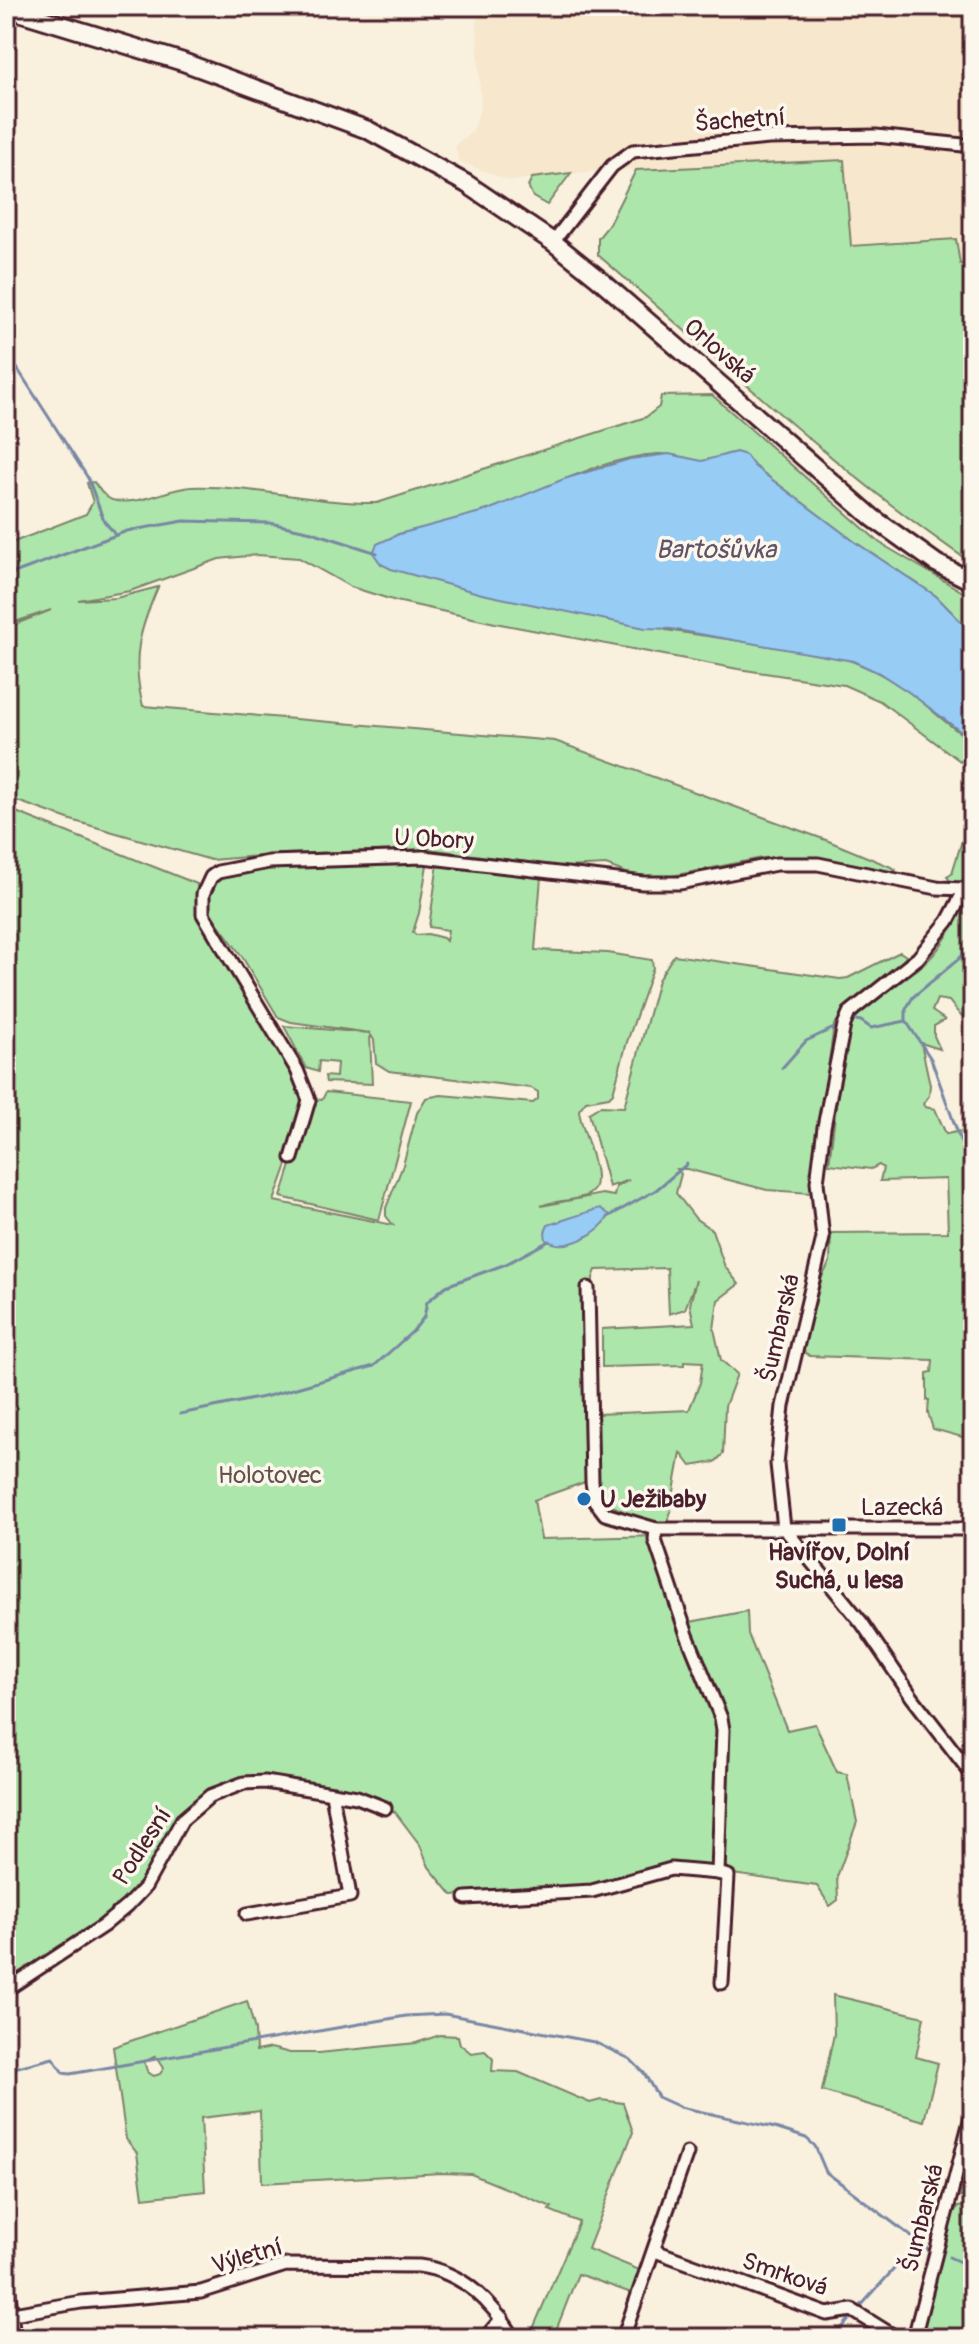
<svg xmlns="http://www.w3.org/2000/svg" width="979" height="2344" font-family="Pangolin,sans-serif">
  <rect width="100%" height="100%" fill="#f9f0de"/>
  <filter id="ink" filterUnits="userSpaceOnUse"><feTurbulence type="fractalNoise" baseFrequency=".0125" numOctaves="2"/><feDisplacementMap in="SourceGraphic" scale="16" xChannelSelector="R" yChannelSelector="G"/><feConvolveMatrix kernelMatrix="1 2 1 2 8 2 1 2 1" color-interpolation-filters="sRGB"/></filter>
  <g filter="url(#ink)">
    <polygon fill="#f7e7cd" points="476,6 973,6 973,263 960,264 956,239 851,246 843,160 587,172 510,181 459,161 455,145 473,130 481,107"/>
    <g fill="#ade6aa" stroke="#7c826a" stroke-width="2" fill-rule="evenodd">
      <path d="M844,160L851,246L956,239L960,264L973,263V564C839,473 720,360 598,255V238L608,226L636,170Z"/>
      <polygon points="571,173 547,205 533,197 528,186 532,178"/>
      <path d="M712,395L880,543L973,598V634L936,596L855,542L754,466C733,438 724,463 700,461C686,459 673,453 658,454C603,457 540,492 488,510C460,520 429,526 399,534L666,630L829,654C860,662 888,676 913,695C933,710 951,729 973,741V776L968,767L880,701L844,685L738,669L495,623L396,601L351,587L299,558L257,555L219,559L130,591L78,600L116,598L158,587C139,631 131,659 143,706L555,741L826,840L896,869L893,876L818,861L789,857L762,858L672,876L651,877L626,873L606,865L565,867L429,849L285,854L211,860L71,820L6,797V628L51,610L6,625V545L86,514L93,502L87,483L94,482C99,489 104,497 112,500C137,507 165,489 191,487C253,485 315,504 377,503L646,417L659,407L661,396Z"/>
      <polygon points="973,792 973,873 960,883 949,880 947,876 952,873 968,821"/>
      <path d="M6,808L197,884L198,917L223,954L262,1001L302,1065L305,1094L304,1117L274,1201L393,1225L386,1216V1208L403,1165L417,1113L426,1098L441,1095L533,1103L538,1099V1092L531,1088L389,1071L376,1063L374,1040L370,1034L372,1084L326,1082L325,1076L336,1077L337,1063L319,1061L318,1072L306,1068L284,1026L370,1033L291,1022L278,1017L241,955L209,911C206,896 211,881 226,875C257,862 299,866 332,865C363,864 396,859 427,865L419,913L413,932L416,935L428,934L443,938L446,941L448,930L429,927L438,863L541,877L535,950L608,953L652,960L653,968L627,1042L613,1093L609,1097L586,1101L579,1110C580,1130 609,1183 589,1194C576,1202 553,1200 541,1206L602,1194L614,1196L616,1187L629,1180L609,1187L589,1113L600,1106L624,1107L658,980L674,955L840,979L848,978L900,952L906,956L900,966L867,990L834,1025L811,1193L767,1190L687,1169H677L681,1174L676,1193L696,1219L712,1230L725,1267L739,1284L718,1300L714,1329L721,1360L737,1374L725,1406L723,1454L715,1462L691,1466L681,1453L668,1524L635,1517L604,1502L597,1484L596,1414L689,1410L700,1383L703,1362L684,1361V1365L602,1367V1329L694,1324L690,1305L696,1280L685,1309L669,1314L667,1268L596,1270L593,1278L588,1481L534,1500L541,1539L659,1536L685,1623L747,1611L748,1634L787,1730L815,1724L837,1772L847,1774L857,1822L837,1877L838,1900L830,1906L817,1886L683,1867L655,1866L591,1887L452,1895L429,1867L420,1845L395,1812L360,1794L269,1780L206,1795L125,1905L6,1986Z"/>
      <path d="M973,890V1022L960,1015L949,1001L937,999L932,1011L945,1020L934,1026V1036L940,1049L921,1043L930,1085L929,1096L923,1104L925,1107L935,1109L946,1134L967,1130L973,1137V1440L933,1429L928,1413L929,1400H927V1373L932,1372L933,1360L810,1356L803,1351L822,1277L830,1262L831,1233L948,1232L946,1179L880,1181L883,1168L879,1165L871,1169L829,1164L844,1041C862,995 890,993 924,964C948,943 956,916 973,890Z"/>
      <polygon points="326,1092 411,1101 379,1220 281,1197 312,1099 322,1100"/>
      <polygon points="833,1995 924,2017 916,2057 938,2063 924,2121 822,2091 834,2034"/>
      <path d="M247,2001L255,2030L256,2051L271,2048L290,2053H319L416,2043L440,2035L458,2036L460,2044L471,2053L485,2051L493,2059L492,2071L518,2072L590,2103L601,2100L623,2103L633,2132L588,2249L642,2271L634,2294L578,2274L553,2338H529L579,2222L549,2210L552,2207L471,2174L442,2173L262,2183L260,2111L201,2118L205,2191L143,2198L137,2153L126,2139L113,2047ZM156,2056L164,2068L160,2074L154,2076L148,2073L144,2062Z"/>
      <polygon points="970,2154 973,2155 973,2203 960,2196"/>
      <polygon points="965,2206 973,2210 973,2332 963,2335 952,2329 935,2338 921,2338 924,2312 952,2215 958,2207"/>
    </g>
    <g fill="#97ccf5" stroke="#7887a4" stroke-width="2">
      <polygon points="736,452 746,455 754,466 855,542 936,596 973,634 973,741 910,693 879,673 853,661 671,629 645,628 482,594 391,569 381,564 373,553 377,544 399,534 488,510 564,479 630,459 669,454 702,461"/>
      <path d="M600,1208L610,1215C599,1233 567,1253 546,1240L545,1232L548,1225Z"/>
    </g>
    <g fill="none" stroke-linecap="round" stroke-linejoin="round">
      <g stroke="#7887a4" stroke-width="3">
        <polyline points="6,351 88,478 104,521 116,535"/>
        <polyline points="6,576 127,531 184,521 270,523 312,532 377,553"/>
        <polyline points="851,1019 861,1021 871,1028 906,1021 906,1009 913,997 973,947"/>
        <polyline points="906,1021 931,1059 969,1164 973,1183"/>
        <polyline points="782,1068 806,1041 836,1027"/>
        <polyline points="608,1217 656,1190 687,1164"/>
        <polyline points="180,1414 268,1396 374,1366 413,1331 424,1317 427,1302 446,1286 506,1264 549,1241"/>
        <polyline points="6,2070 53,2058 63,2073 70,2074 406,2016 445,2014 594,2042 630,2059 644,2073 658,2097 680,2107 775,2128 806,2138 815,2146 826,2172 929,2250"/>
        <polyline points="949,2257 973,2268"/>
        <polyline points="859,2308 902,2260 923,2248"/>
        <polyline points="833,2338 854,2314"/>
      </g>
      <defs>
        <g id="street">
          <polyline points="553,242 612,166 633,151 769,138 876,136 973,146"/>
          <polyline points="973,880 965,889 948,921 918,958 849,1013 844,1025 824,1127 817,1182 823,1238 783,1406 777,1464 784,1528 862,1623 912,1697 973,1776"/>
          <polyline points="292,1158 309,1100 297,1070 203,914 203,894 211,877 218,872 269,862 423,857 643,883 680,883 776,864 818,864 937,888 965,889"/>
          <polyline points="588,1288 592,1482 595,1501 605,1514 656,1529 973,1529"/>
          <polyline points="718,1873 728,1876 722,1983"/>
          <polyline points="466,1898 592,1891 671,1869 718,1873 723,1730 721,1718 687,1635 655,1540 656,1529"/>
          <polyline points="247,1914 350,1896 332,1794"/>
          <polyline points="6,1990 103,1926 127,1906 145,1887 182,1820 210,1796 244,1783 265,1782 357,1797 385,1808"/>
          <polyline points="655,2251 827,2314 852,2310 897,2338"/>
          <polyline points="6,2267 14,2338"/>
          <path d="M13,2314L81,2302L201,2292L286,2265L419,2266C463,2272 492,2302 514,2338"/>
          <polyline points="485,2338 502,2318"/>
          <polyline points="623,2338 687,2153"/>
          <polyline points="914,2338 973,2109"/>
        </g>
        <polyline id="secondary" points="6,8 183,62 368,130 467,184 553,242 598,278 873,518 936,563 973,582"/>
      </defs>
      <use href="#street" stroke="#4a1f2b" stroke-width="17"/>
      <use href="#secondary" stroke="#4a1f2b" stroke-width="22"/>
      <use href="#street" stroke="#fbf7ec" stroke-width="11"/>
      <use href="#secondary" stroke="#fbf7ec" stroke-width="16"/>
    </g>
  </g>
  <g fill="#1f6fb2" stroke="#fbf7ec" stroke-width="3">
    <circle cx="584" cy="1499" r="8"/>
    <rect x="831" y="1517" width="16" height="16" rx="4"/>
  </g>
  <g text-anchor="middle" stroke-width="7" stroke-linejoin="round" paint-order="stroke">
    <g font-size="24" fill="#4a1f2b" stroke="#fbf7ec">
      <text transform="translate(740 120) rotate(-4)" y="8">Šachetní</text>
      <text transform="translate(720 351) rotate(41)" y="8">Orlovská</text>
      <text transform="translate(434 839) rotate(3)" y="8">U Obory</text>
      <text transform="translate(779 1328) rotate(-77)" y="8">Šumbarská</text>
      <text x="902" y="1515">Lazecká</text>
      <text transform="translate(142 1846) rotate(-57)" y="8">Podlesní</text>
      <text transform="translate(922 2218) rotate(-76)" y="8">Šumbarská</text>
      <text transform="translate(247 2256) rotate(-16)" y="8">Výletní</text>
      <text transform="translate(785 2274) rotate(19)" y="8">Smrková</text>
    </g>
    <g font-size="24" fill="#63514b" stroke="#fbf7ec">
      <text x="270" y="1483">Holotovec</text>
    </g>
    <g font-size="24" font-weight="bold" fill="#4a1f2b" stroke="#fbf7ec" text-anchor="start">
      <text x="600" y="1507">U Ježibaby</text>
      <text x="839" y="1560" text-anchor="middle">Havířov, Dolní<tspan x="839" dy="28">Suchá, u lesa</tspan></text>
    </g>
    <g font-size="26" font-style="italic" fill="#615368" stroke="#fbf7ec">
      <text x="716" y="558">Bartošůvka</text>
    </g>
  </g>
  <rect width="979" height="2344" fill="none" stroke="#fbf7ec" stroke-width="32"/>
  <rect x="16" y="16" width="947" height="2312" fill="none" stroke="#4a1f2b" stroke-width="3" filter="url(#ink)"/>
</svg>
